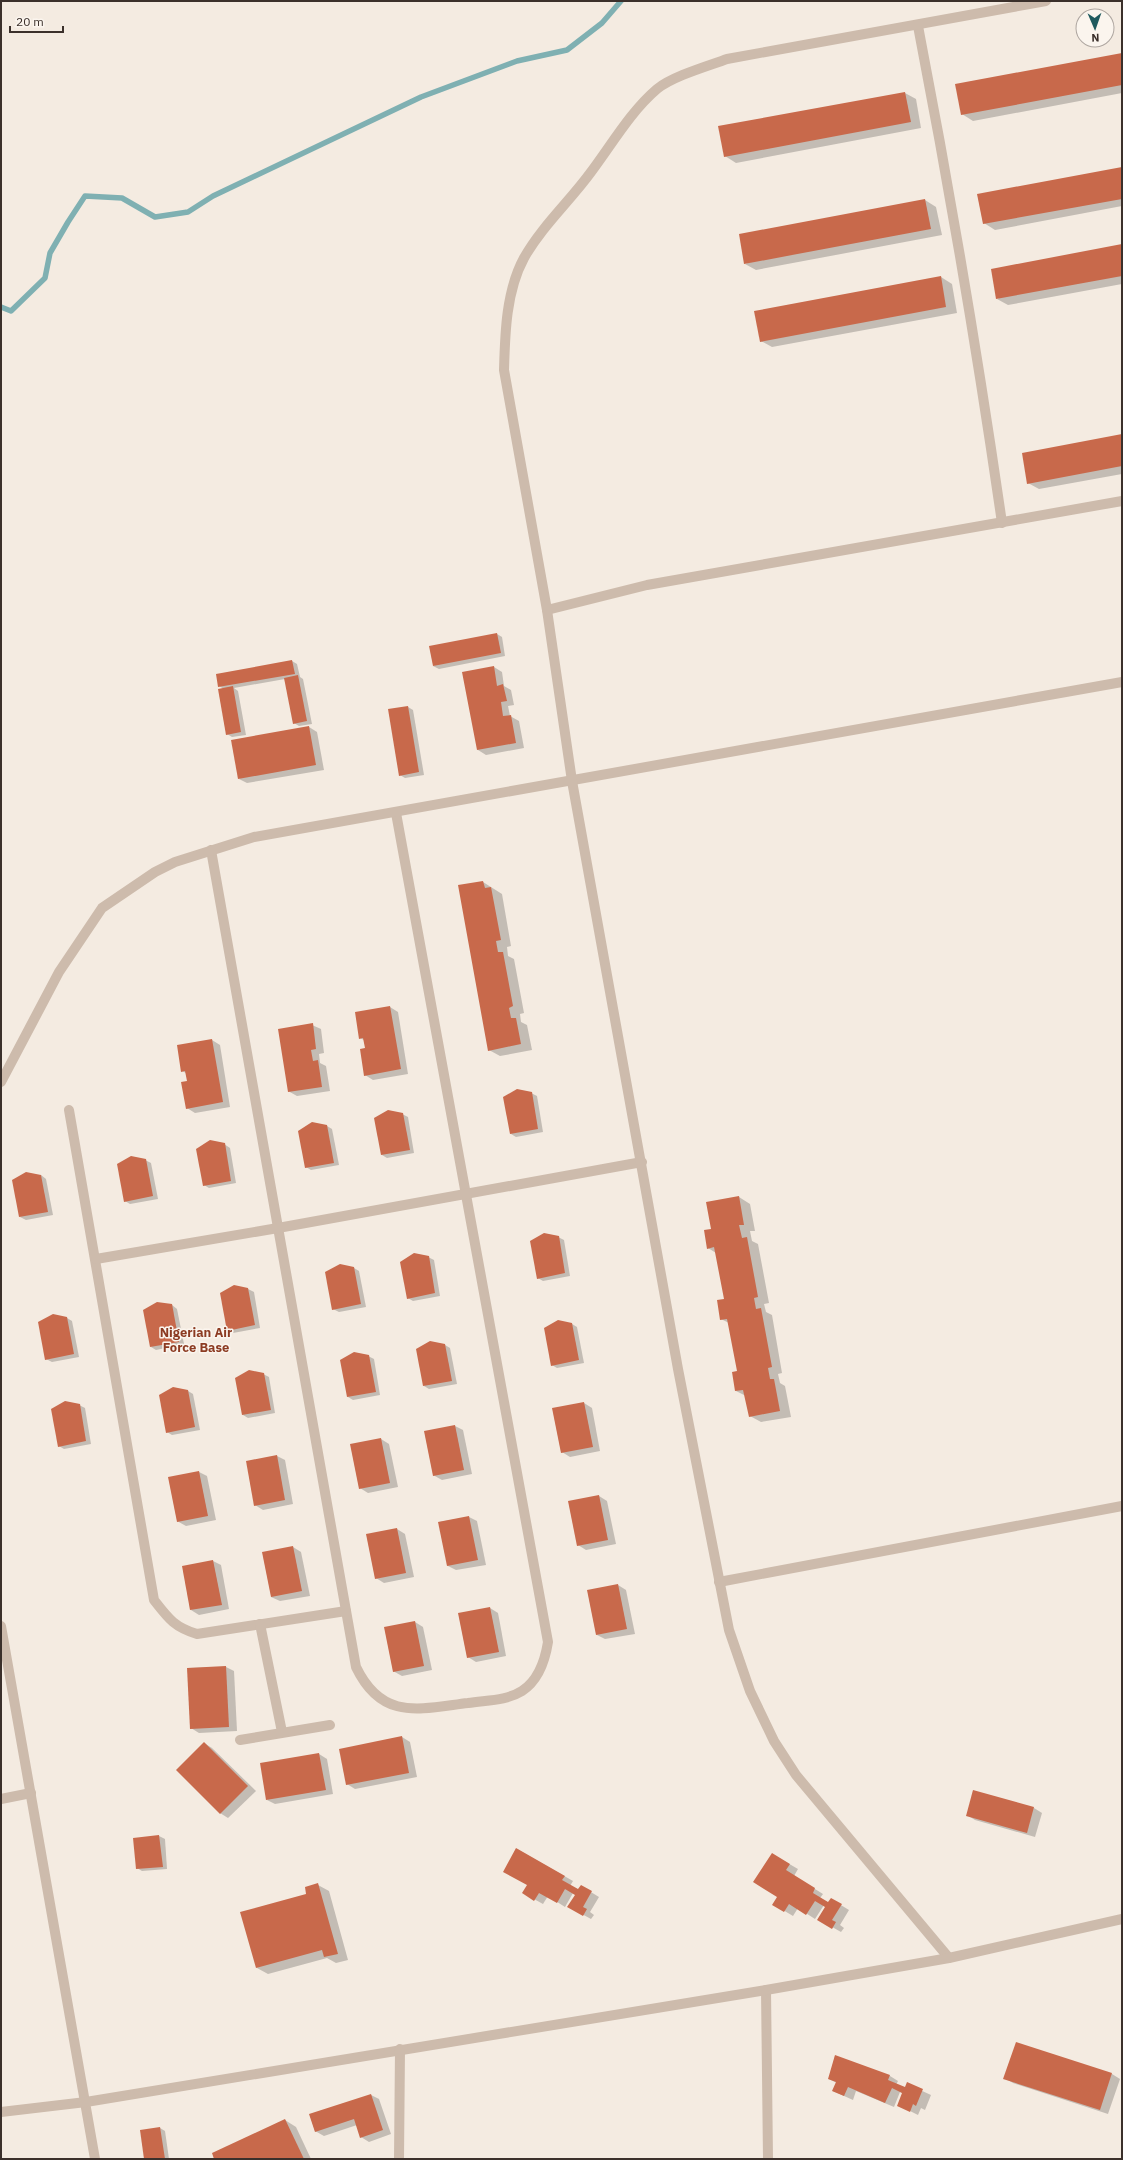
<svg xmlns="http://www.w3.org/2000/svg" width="1123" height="2160" font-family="'IBM Plex Sans',sans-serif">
  <rect width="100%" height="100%" fill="#f4ebe1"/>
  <g fill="#0003">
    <polygon points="1122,54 1122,93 973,121 962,114"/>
    <polygon points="905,93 916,99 921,128 736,163 725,156"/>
    <polygon points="1122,168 1122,206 995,230 984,223"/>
    <polygon points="925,200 936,207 942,235 756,270 745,264"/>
    <polygon points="1122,245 1122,284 1008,305 997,299"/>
    <polygon points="941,277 952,284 957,313 772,347 761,341"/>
    <polygon points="1122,435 1122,474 1039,489 1028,483"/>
    <polygon points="497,634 502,637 505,656 439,669 433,666"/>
    <polygon points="292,661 297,664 300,677 303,679 312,724 299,726 294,723 285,679 234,688 238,691 246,735 232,737 227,734 224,689 219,686"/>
    <polygon points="494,667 502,672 504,686 511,690 514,705 508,706 510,716 519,721 524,748 486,755 478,750"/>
    <polygon points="408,707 413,710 424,775 405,778 400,775"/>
    <polygon points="309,727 317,732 324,770 247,783 239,779"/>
    <polygon points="483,882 502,894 511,946 507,947 508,956 514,959 524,1013 520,1014 521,1022 527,1025 532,1050 500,1056 489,1050"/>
    <polygon points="390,1007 398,1012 408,1074 373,1080 365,1075 366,1049 364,1040 360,1038"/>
    <polygon points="312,1025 321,1029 324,1053 319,1054 320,1063 326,1066 330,1091 297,1096 288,1091"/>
    <polygon points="212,1040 220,1045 230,1107 195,1113 187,1108 188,1082 186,1073 182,1071"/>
    <polygon points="531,1093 537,1096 543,1132 516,1137 511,1134"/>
    <polygon points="402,1114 408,1117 414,1153 387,1158 382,1155"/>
    <polygon points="327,1126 332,1129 339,1165 311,1170 306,1167"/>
    <polygon points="224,1144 230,1148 236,1183 209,1188 204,1185"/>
    <polygon points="145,1160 151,1163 158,1199 130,1204 125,1201"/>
    <polygon points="41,1175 46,1179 53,1215 26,1220 20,1217"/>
    <polygon points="739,1197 750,1204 755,1231 750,1231 752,1241 758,1244 769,1303 764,1304 766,1312 772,1315 782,1373 778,1374 780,1383 785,1386 791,1417 761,1422 750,1416 746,1396 736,1391 738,1372 729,1323 721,1319 725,1299 716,1253 708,1248 712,1230"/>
    <polygon points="558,1237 564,1240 570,1276 543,1281 538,1278"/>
    <polygon points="428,1257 434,1260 440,1296 413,1301 408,1298"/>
    <polygon points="354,1268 359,1271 366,1307 339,1312 333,1309"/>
    <polygon points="248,1289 254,1292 260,1328 233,1333 227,1330"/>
    <polygon points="172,1305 177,1309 184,1344 156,1350 151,1347"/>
    <polygon points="67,1318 72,1321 79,1357 52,1362 46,1359"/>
    <polygon points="572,1324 577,1327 584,1363 557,1368 552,1365"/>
    <polygon points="445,1345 450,1348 457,1384 429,1389 424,1386"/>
    <polygon points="368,1356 374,1359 380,1395 353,1400 348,1397"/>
    <polygon points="263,1374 269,1377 275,1413 248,1418 243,1415"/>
    <polygon points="188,1391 193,1394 200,1430 172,1435 167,1432"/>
    <polygon points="584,1403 592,1408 600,1451 570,1457 562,1452"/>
    <polygon points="79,1405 85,1408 91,1444 64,1449 59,1446"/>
    <polygon points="455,1426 463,1430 472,1474 442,1480 433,1475"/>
    <polygon points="381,1439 389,1444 398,1487 368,1493 360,1488"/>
    <polygon points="277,1456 285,1460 293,1504 263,1510 255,1505"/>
    <polygon points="199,1472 207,1476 216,1520 186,1526 177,1521"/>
    <polygon points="599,1496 607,1501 616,1544 586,1550 578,1545"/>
    <polygon points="469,1517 477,1521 486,1565 456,1570 448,1566 439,1522"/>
    <polygon points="397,1529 405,1534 414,1577 384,1583 376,1578"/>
    <polygon points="293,1547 301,1552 310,1596 280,1601 271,1597"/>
    <polygon points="213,1561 221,1565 229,1609 199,1615 191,1610"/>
    <polygon points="618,1585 626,1590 635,1634 605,1639 597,1635"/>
    <polygon points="490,1608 498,1613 506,1656 476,1662 468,1657"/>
    <polygon points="415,1622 423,1627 432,1670 402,1676 393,1671"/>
    <polygon points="226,1667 234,1671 237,1731 199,1733 191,1728 188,1668"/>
    <polygon points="402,1737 410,1742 417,1777 355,1789 347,1784"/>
    <polygon points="204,1743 212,1748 256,1791 228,1818 220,1813"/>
    <polygon points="319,1754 327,1759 333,1794 275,1804 267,1800"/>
    <polygon points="1034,1808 1042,1813 1035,1837 975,1820 967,1815"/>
    <polygon points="159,1836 165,1839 167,1869 142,1871 137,1868 134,1839"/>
    <polygon points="517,1849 573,1881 570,1886 578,1890 581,1886 599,1897 590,1912 594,1915 591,1919 569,1907 576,1894 573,1893 565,1907 548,1896 543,1904 523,1893 528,1885"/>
    <polygon points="772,1854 798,1869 794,1876 823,1894 820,1898 829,1903 831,1899 849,1910 840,1925 844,1928 841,1932 818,1919 826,1907 824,1905 815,1919 798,1908 793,1916 773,1904 778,1897"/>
    <polygon points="318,1885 329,1891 348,1960 336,1963 327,1958 268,1974 257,1968 308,1894"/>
    <polygon points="835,2056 890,2076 898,2081 896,2085 905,2088 907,2084 931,2095 925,2110 921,2108 918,2115 898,2105 903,2093 900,2092 894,2107 856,2091 853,2100 833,2091 837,2083 829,2079"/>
    <polygon points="1112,2074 1120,2079 1108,2114 1013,2083 1005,2078"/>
    <polygon points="371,2095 379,2099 391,2134 369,2142 361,2137 357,2125 324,2136 315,2131 310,2115"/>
    <polygon points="285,2120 296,2127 311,2159 215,2159"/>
    <polygon points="160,2128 165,2131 169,2159 145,2159"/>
  </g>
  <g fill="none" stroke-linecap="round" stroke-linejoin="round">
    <polyline stroke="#7fb0b2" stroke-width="5.5" points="1,307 11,311 45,278 50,253 68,222 85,196 122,198 155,217 188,212 213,196 421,97 517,61 567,50 602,23 621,1"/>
  </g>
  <g fill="#c8694b">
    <polygon points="1122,53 1122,85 961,115 955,84"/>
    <polygon points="905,92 911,122 724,157 718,126"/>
    <polygon points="1122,167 1122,199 983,224 977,194"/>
    <polygon points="925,199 931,229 744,264 739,234"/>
    <polygon points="1122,244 1122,276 996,299 991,269"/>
    <polygon points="941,276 946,307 760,342 754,311"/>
    <polygon points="1122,434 1122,466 1027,484 1022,453"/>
    <polygon points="497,633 501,653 433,666 429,646"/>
    <polygon points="292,660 295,674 218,687 216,674"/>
    <polygon points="494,666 497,686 503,684 507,701 501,702 503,716 511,715 516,743 477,750 462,672"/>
    <polygon points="298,675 307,721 293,724 284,678"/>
    <polygon points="233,686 241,732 226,735 218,689"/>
    <polygon points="408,706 419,772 399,776 388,709"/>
    <polygon points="309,726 316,765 238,779 231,740"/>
    <polygon points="483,881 485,888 491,887 501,940 496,941 498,952 503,952 513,1006 509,1008 511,1018 516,1018 521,1044 488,1051 458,885"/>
    <polygon points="390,1006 401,1069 364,1076 360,1049 365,1048 363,1038 359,1039 355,1012"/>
    <polygon points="313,1023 316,1049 311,1050 313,1061 318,1060 322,1087 288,1092 278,1029"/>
    <polygon points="212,1039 223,1102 186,1109 181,1082 187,1081 185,1071 181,1072 177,1045"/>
    <polygon points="517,1089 532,1092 538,1129 510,1134 503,1097"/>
    <polygon points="388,1110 403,1113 410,1150 381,1155 374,1118"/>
    <polygon points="312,1122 327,1125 334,1163 305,1168 298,1131"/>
    <polygon points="210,1140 225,1143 231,1181 203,1186 196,1149"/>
    <polygon points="131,1156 146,1159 153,1196 124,1202 117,1164"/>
    <polygon points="26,1172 41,1175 48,1212 19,1217 12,1180"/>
    <polygon points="739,1196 744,1225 739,1225 742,1238 747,1237 758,1297 754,1298 756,1309 761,1308 772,1367 768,1368 770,1379 774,1379 780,1411 749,1417 743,1390 735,1391 732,1372 737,1371 727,1319 720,1320 717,1300 724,1299 714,1247 707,1249 704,1230 711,1229 706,1202"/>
    <polygon points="544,1233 559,1236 565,1273 537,1279 530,1241"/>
    <polygon points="414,1253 429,1256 435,1293 407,1299 400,1262"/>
    <polygon points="340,1264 354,1267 361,1304 332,1310 325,1272"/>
    <polygon points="234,1285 248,1288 255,1325 227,1331 220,1293"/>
    <polygon points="157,1302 172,1304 179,1342 150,1347 143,1310"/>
    <polygon points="53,1314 67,1317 74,1354 45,1360 38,1322"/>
    <polygon points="558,1320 572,1323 579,1360 551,1366 544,1328"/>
    <polygon points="430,1341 445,1344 452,1381 423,1386 416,1349"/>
    <polygon points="354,1352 369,1355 376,1392 347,1397 340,1360"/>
    <polygon points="249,1370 264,1373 271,1410 242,1415 235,1378"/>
    <polygon points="173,1387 188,1390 195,1427 166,1433 159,1395"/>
    <polygon points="65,1401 80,1404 86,1441 58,1447 51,1409"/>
    <polygon points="584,1402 593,1447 561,1453 552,1408"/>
    <polygon points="455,1425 464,1470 433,1476 424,1431"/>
    <polygon points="381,1438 390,1483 359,1489 350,1444"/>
    <polygon points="277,1455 285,1500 254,1506 246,1461"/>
    <polygon points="199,1471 208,1516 177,1522 168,1477"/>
    <polygon points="599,1495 608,1540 577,1546 568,1501"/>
    <polygon points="469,1516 478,1560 447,1566 438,1522"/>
    <polygon points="397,1528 406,1573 375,1579 366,1534"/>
    <polygon points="293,1546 302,1591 271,1597 262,1552"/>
    <polygon points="213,1560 222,1605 190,1610 182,1566"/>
    <polygon points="618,1584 627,1629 596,1635 587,1590"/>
    <polygon points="490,1607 499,1652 467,1658 458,1613"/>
    <polygon points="415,1621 424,1666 393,1672 384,1627"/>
    <polygon points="226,1666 229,1727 190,1729 187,1668"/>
    <polygon points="402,1736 409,1773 346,1785 339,1749"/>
    <polygon points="204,1742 248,1786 220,1814 176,1770"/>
    <polygon points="319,1753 326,1790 266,1800 260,1763"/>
    <polygon points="973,1790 1034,1807 1027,1833 966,1816"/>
    <polygon points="159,1835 163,1867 136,1869 133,1838"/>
    <polygon points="516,1848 565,1876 562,1880 578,1889 581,1885 592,1891 583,1907 587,1909 583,1916 567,1907 575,1895 565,1889 557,1903 539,1893 534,1901 522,1893 527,1885 503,1872"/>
    <polygon points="772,1853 790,1864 786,1870 815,1888 813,1893 828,1902 831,1898 842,1904 832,1920 836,1922 832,1929 817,1920 825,1907 815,1901 806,1915 789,1904 784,1912 772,1905 777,1897 753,1882"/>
    <polygon points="318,1883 338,1954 324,1957 322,1950 256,1968 240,1912 306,1894 305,1887"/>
    <polygon points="1016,2042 1112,2073 1100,2110 1003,2079"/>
    <polygon points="835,2055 890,2075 888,2080 905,2087 907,2082 923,2089 916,2106 913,2104 910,2112 897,2106 902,2093 892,2088 885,2103 848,2087 844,2096 832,2091 836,2082 828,2079"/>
    <polygon points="371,2094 383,2130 360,2138 354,2119 315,2132 309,2114"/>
    <polygon points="285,2119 304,2159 214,2159 212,2153"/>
    <polygon points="160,2127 165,2159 144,2159 140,2130"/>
  </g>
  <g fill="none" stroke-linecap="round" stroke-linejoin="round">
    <g stroke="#cdbbac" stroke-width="10">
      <path d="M918,26C950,191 978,356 1002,523"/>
      <polyline points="547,610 647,585 1122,501"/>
      <path d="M211,850L356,1667C382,1721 419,1709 468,1703C486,1700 506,1701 522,1691C539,1680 545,1661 548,1642L396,813"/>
      <polyline points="1,1082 59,972 102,908 155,872 175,862 254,837 1122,682"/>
      <path d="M69,1110L154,1600C168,1618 174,1627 197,1634L346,1611"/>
      <polyline points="96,1259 278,1228 642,1162"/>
      <polyline points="719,1582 1122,1506"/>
      <polyline points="260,1624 282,1732"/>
      <polyline points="1,1626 95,2159"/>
      <polyline points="240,1740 330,1725"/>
      <polyline points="1,1799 31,1793"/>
      <path d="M949,1958L796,1775L774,1741L750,1691L729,1630L678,1369L572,781L547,610L504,370C505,334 506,291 524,258C542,226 570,201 591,172C612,144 631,111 657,89C673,76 708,66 727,59L1046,1"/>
      <polyline points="766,1990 768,2159"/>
      <polyline points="1,2112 86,2102 766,1990 949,1958 1122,1919"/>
      <polyline points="399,2159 400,2049"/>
    </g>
  </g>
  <g text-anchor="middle" stroke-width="3" stroke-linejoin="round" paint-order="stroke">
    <g font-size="13" font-weight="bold" fill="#8c3b22" stroke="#fbf5ee">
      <text x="196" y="1337">Nigerian Air<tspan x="196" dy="15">Force Base</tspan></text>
    </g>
  </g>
  <rect width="1123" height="2160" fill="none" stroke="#3b302b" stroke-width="4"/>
  <g transform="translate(1095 28) rotate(178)"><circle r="19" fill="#fbf5ee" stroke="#aea6a0"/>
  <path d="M0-3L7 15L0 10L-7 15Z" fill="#1f5a5e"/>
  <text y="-6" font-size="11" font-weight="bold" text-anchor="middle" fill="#3b302b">N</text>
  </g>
  <path d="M10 26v6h53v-6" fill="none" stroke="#3b302b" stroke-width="2"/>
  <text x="16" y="26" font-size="12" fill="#3b302b" stroke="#fbf5ee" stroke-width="3" paint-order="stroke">20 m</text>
</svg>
